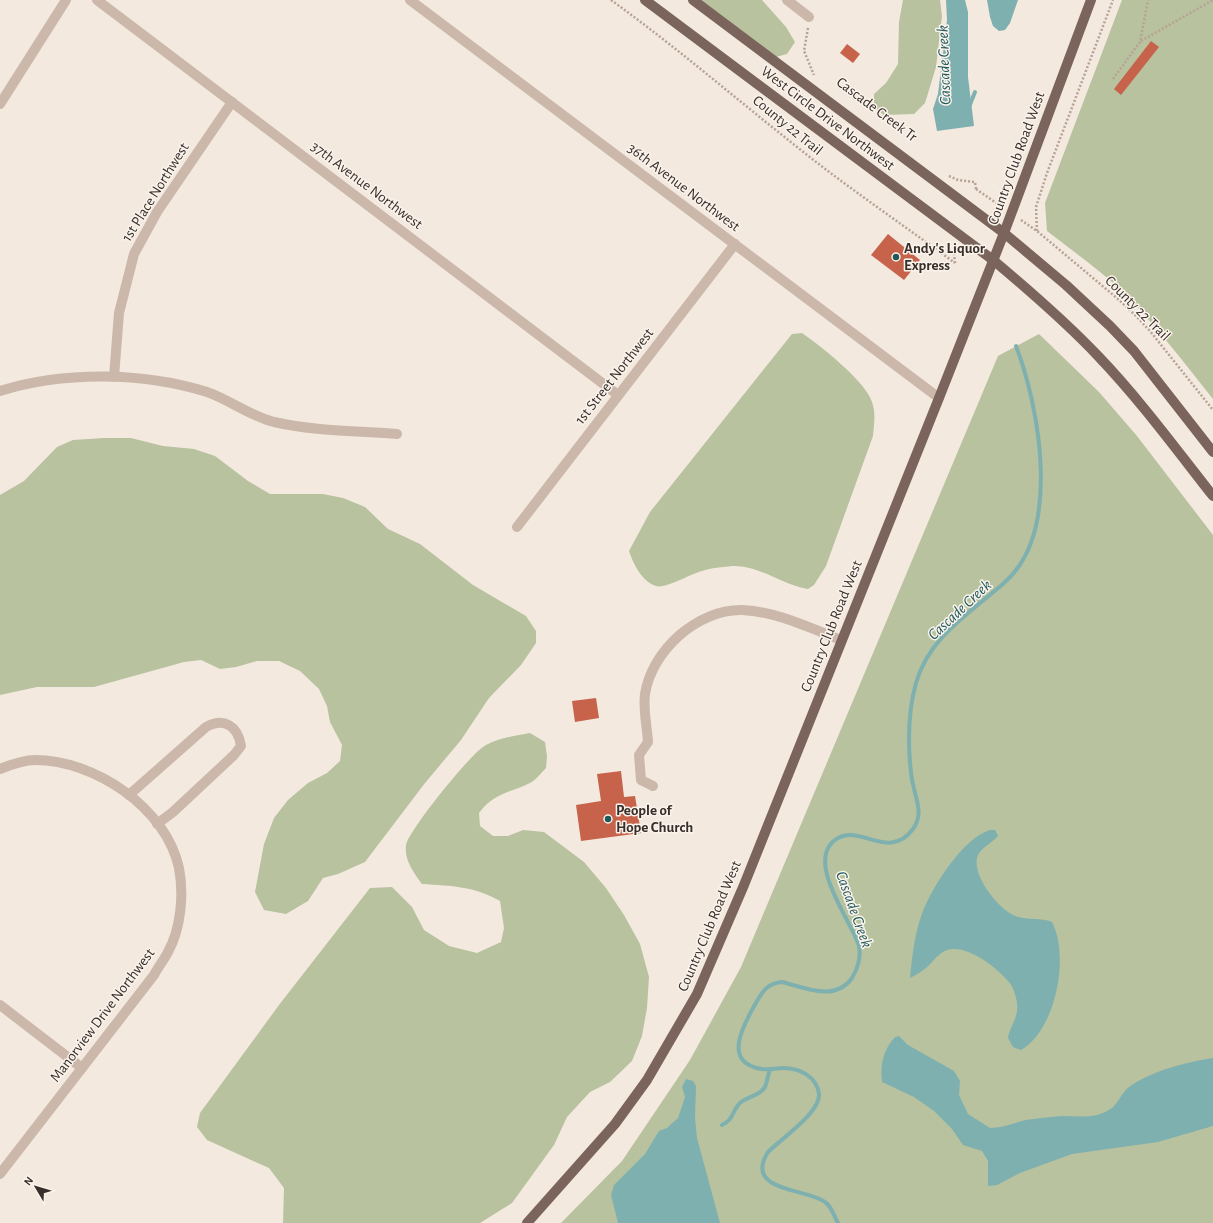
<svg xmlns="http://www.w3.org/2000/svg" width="1213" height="1223" font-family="'Alegreya Sans',sans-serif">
  <rect width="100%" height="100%" fill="#f3e9df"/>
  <g fill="#b8c29e">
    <polygon points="694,0 762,0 786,27 795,42 787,54 776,57"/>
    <polygon points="903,0 940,0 942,16 936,67 925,103 914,114 884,115 874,108 874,94 886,83 898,64 899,22"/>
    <path d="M1122,0H1213V399C1181,359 1150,317 1112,282C1091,264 1069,248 1047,231L1045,203Z"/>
    <path d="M802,333C821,346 866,382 872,402C876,413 874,424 873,436L826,566L814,585L808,589C781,585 760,565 732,566C723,567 711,568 702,571C690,574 666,589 656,586C642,582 633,563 629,551L650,512L792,334Z"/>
    <polygon points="1039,334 1099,392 1137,436 1213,535 1213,1223 561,1223 622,1161 690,1060 741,967 998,356"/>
    <polygon points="104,438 131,438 163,446 194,449 215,456 248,481 270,494 323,494 343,498 365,507 388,529 420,544 473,585 526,616 536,631 536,643 521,665 489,698 461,740 425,783 365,862 338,874 323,878 308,901 286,914 264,910 255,892 264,844 274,818 288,800 308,783 327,773 340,761 342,745 330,722 327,706 319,689 300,671 279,661 257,661 236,667 220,669 201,660 184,662 94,687 37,687 0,695 0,495 24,481 57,447 73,440"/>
    <path d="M530,733L545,742L547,756L546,768C541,773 536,780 530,783C509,793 494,793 479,813L480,826L493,836H508L523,830L544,832L584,862L606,888L624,915L640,944L649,977L647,1008L642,1036L632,1061L610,1082L590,1092L567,1117L554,1145L512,1203L480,1223H283L284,1188L269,1168L207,1140L197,1127L200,1113L279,1005L370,888L392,887L412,907L424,930L449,946L477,953L501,942L504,928L500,901C473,886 453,886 422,884C414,873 404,860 406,845C409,830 468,757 483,747C496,738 515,736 530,733Z"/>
  </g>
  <g fill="#7eb0b0">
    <polygon points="946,0 965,0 968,12 968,77 974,126 937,131 933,109 938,94 947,20"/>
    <polygon points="987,0 1018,0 1010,23 1005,30 999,31 993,26 990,17"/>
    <path d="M990,830H995L998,836C992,843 982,847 978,855C970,873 997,907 1013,915C1025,921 1040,917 1052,922C1070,956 1056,1030 1021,1050L1013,1047L1008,1038C1010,1025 1019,1018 1017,1003C1016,996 1013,986 1008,981C996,967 967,944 947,950C938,953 933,962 926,968C921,972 916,975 910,978C912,957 915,931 923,911C933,886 963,838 990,830Z"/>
    <path d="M899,1036L908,1045L954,1071L960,1081L959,1095L968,1114L990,1128C1002,1128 1014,1123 1026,1120C1038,1118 1050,1117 1062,1116C1078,1116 1093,1119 1107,1111C1118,1106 1120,1094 1129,1087C1151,1071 1187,1062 1213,1058V1126L1158,1142L1072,1154L1020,1173L997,1185L988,1186V1161L982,1151L963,1145L952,1129L934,1111L914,1097L882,1082C880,1065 883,1050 895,1037Z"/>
    <polygon points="686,1079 693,1081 696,1086 695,1118 697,1138 720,1223 618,1223 611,1195 614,1185 645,1154 659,1131 667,1128 678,1118 685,1097 682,1087"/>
  </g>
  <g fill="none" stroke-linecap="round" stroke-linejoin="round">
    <g stroke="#7eb0b0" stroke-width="4">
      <polyline points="969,107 975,92"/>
      <path d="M722,1125C734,1119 731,1113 739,1104C746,1096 759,1097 765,1087C767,1082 768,1075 770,1069"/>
      <path d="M838,1223C834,1216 832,1207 825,1202C807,1188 743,1192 768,1152C781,1139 821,1112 819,1094C817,1077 800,1068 783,1068C776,1068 769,1070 762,1069C720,1063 745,1022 757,1001C763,990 769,983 782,982C806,988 835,1002 852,978C858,969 861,956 859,946C852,921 802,859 838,838C862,825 889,861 913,829C924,814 916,800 913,784C911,778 911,770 910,763C908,738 909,708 916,683C929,637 970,613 1004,583C1062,533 1040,409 1016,346"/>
    </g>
  </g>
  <g fill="#c6634a">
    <polygon points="1151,41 1159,47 1121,95 1114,89"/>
    <polygon points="847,44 860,54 853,63 840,53"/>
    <polygon points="888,234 920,260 904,280 871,255"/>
    <polygon points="596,698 599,718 575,722 572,701"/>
    <polygon points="621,771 624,797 635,796 641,833 581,841 576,805 601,801 597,774"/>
  </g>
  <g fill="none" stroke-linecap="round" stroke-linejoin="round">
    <g stroke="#b7a294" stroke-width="2.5" stroke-dasharray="2 2" stroke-linecap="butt">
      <path d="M611,0C672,44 728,92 787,139C841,183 899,222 955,263"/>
      <polyline points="808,28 804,51 814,75"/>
      <polyline points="1141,41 1213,0"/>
      <polyline points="1113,79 1140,42 1148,0"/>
      <polyline points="949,176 958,180 975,182 976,189"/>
      <polyline points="976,189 1002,207"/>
      <polyline points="1021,220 1037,231 1118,299 1135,315 1150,331 1213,410"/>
      <polyline points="1037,231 1036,207 1047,173 1113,0"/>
      <polyline points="955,263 954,253 957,246"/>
    </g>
    <g stroke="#cbb8aa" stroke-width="10">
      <polyline points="97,0 618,395"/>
      <polyline points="410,0 939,398"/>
      <polyline points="787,0 809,17"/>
      <polyline points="0,104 66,0"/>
      <polyline points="114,377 119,313 134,254 157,212 232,102"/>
      <path d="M0,391C64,371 143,372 207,392C230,400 250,416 274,422C314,431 356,431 397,434"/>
      <polyline points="517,527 735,244"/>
      <path d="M0,769C10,765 24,760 35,760C95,760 166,808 179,868C184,895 181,928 168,952C164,960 158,967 154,975L0,1174"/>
      <path d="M653,786L641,780L639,755L648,742C647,727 643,709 645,694C652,650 698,609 742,610C775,611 810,628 841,640"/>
      <path d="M129,795L206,727C224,717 238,726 241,746L234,755L173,812L157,824"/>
      <polyline points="0,1005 82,1068"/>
    </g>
    <g stroke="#7b645b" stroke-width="10">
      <path d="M645,0L993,260C1030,291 1066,322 1099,357C1140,400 1176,449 1213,496"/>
      <polyline points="693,0 1004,233 1066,285 1110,326 1134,351 1213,452"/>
      <polyline points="527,1223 615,1124 647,1080 697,994 744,885 939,398 1004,233 1091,0"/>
    </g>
  </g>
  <g fill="#1f595b" stroke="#faf3eb" stroke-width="1.5">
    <circle cx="896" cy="257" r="4"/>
    <circle cx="608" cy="819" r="4"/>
  </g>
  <g text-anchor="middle" stroke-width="3" stroke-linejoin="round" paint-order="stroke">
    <g font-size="15" fill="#392e2a" stroke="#faf3eb">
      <text transform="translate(877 109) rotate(37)" y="5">Cascade Creek Tr</text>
      <text transform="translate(828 118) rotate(37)" y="5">West Circle Drive Northwest</text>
      <text transform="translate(788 125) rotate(39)" y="5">County 22 Trail</text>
      <text transform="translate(1016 158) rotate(-70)" y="5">Country Club Road West</text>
      <text transform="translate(367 185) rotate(37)" y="5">37th Avenue Northwest</text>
      <text transform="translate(684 187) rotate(37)" y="5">36th Avenue Northwest</text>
      <text transform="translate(155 192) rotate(-58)" y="5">1st Place Northwest</text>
      <text transform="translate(1138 308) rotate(45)" y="5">County 22 Trail</text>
      <text transform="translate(614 376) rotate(-52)" y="5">1st Street Northwest</text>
      <text transform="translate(831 626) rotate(-68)" y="5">Country Club Road West</text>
      <text transform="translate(709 926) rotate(-67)" y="5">Country Club Road West</text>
      <text transform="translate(102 1015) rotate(-53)" y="5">Manorview Drive Northwest</text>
    </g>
    <g font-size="15" font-weight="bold" fill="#392e2a" stroke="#faf3eb" text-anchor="start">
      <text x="904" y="253">Andy's Liquor<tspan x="904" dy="17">Express</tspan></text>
      <text x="616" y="815">People of<tspan x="616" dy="17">Hope Church</tspan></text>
    </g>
    <g font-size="16" font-style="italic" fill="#1f595b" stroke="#faf3eb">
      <text transform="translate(943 65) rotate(-92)" y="6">Cascade Creek</text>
      <text transform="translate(959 609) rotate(-43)" y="6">Cascade Creek</text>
      <text transform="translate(855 909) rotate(70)" y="6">Cascade Creek</text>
    </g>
  </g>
  <g transform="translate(36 1187) rotate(308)" stroke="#faf3eb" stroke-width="3" paint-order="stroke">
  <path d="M0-3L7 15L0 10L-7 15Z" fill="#392e2a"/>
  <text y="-6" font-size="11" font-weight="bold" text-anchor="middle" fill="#392e2a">N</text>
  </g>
</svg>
